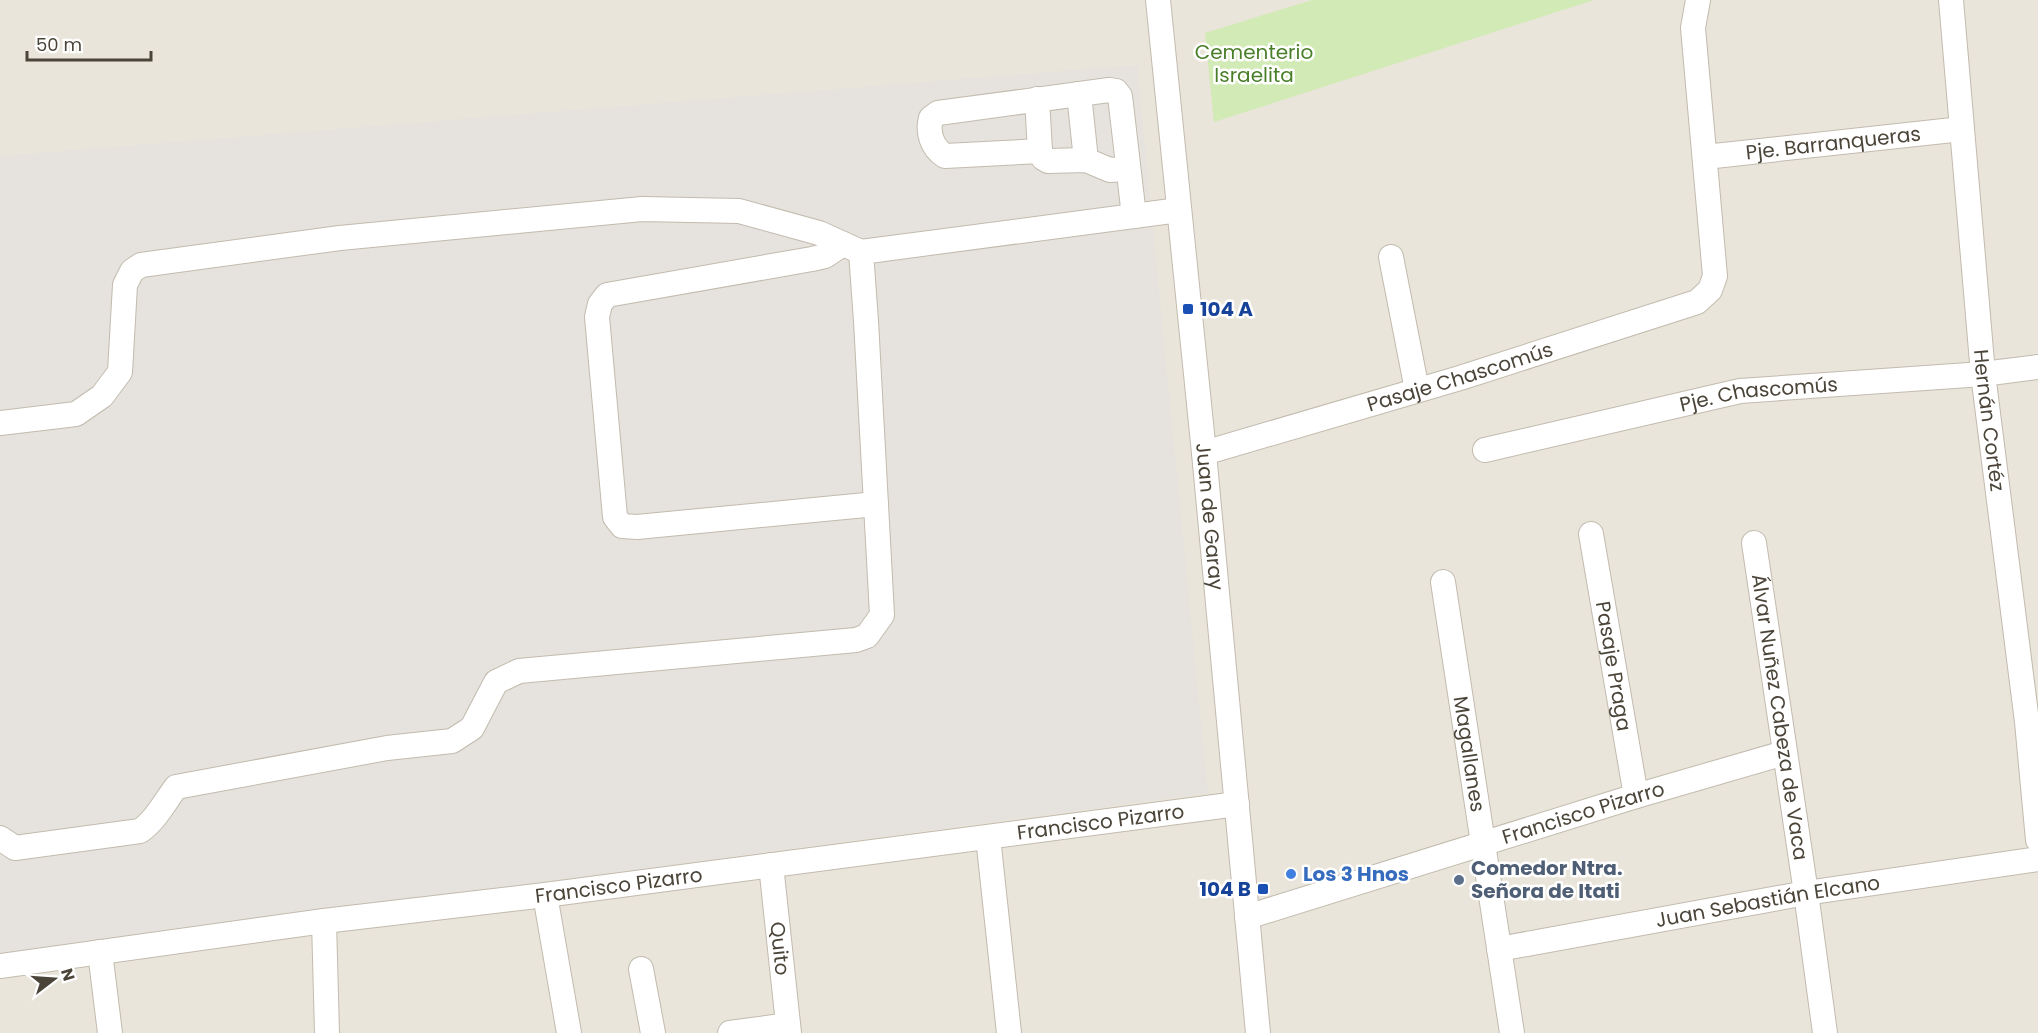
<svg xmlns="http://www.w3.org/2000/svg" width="2038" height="1033" font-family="Poppins,sans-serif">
  <rect width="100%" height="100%" fill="#f6f3ec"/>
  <rect fill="#eae5da" x="0" y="0" width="2038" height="1033"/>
  <polygon fill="#e6e2dd" points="1137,65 1208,793 0,955 0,156"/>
  <polygon fill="#d2eab5" points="1312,0 1594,0 1214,122 1205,33"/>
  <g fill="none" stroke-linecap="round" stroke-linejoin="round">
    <defs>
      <g id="minor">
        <path id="s1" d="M1158,0L1204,453L1258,1033"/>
        <path id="s2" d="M1951,0L1983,374L2027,722L2038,840"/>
        <polyline points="1079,94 1086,160"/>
        <polyline points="1037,99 1040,151 1043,158 1048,161 1086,160 1110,170 1128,169"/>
        <path d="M1040,151L945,156C932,148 927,132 931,118L938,113L1109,90L1116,91L1120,96L1134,216"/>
        <path id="s3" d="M1705,157L1962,129"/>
        <polyline points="843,244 825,256 812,259 607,295 600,304 597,317 615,517 622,526 637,527 876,504"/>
        <polyline points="1391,257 1417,390"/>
        <polyline points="0,423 76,414 102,396 120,372 125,285 132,271 141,265 340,238 642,209 739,211 819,233 861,252"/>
        <path id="s4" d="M1485,450L1740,391L1983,374L2038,367"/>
        <path id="s5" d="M1204,453L1460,378L1697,302L1710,290L1715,276L1693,28L1698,0"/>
        <path id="s6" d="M1591,534L1636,796"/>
        <path id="s7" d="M1754,543L1806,893L1825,1033"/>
        <path id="s8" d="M1443,582L1512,1033"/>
        <polyline points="988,837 1009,1033"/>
        <path d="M0,838L15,848L140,831C155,821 165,802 176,787L387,748L452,741L472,728L496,682L519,671L856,640L867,636L882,615L866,321L861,252L1179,210"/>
        <path id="s9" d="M771,865L789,1033"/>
        <polyline points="545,895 569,1033"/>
        <path id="s10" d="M1247,917L1636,796L1784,753"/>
        <polyline points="324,921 327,1033"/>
        <path id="s11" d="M1499,949L1806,893L2038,859"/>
        <polyline points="100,952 110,1033"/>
        <path id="s12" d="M0,966L324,921L545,895L1237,804"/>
        <polyline points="641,969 653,1033"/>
        <polyline points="730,1033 788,1025"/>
      </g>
    </defs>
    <use href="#minor" stroke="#c2bbae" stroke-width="26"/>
    <use href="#minor" stroke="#fff" stroke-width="24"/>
  </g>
  <g fill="#1a4fb4" stroke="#fff" stroke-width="2">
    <rect x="1182" y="303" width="12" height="12" rx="3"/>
    <rect x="1257" y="883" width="12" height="12" rx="3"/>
  </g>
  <circle fill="#3f7fe0" stroke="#fff" stroke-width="2" cx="1291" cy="874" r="6"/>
  <circle fill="#5c6f8a" stroke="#fff" stroke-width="2" cx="1459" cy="880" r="6"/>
  <g text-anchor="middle" stroke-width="5" stroke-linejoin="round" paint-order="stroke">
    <g font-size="20" fill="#4a7f2a" stroke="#fff">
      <text x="1254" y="59">Cementerio<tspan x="1254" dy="23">Israelita</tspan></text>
    </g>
    <g font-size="20" fill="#4b4439" stroke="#fff">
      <text dy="7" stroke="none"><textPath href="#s3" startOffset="129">Pje. Barranqueras</textPath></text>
      <text dy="7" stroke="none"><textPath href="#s5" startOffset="267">Pasaje Chascomús</textPath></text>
      <text dy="7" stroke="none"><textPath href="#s4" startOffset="280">Pje. Chascomús</textPath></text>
      <text dy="7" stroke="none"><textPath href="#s2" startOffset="422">Hernán Cortéz</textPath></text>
      <text dy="7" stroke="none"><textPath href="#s1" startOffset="519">Juan de Garay</textPath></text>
      <text dy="7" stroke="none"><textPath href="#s6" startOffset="134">Pasaje Praga</textPath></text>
      <text dy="7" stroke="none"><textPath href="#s7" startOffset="176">Álvar Nuñez Cabeza de Vaca</textPath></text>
      <text dy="7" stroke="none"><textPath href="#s8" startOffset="174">Magallanes</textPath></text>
      <text dy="7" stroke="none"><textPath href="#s10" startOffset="352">Francisco Pizarro</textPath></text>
      <text dy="7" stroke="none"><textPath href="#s12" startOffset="1110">Francisco Pizarro</textPath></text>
      <text dy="7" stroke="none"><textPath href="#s12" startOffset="624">Francisco Pizarro</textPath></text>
      <text dy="7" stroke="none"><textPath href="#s11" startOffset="273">Juan Sebastián Elcano</textPath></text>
      <text dy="7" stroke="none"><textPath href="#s9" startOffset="84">Quito</textPath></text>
    </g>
    <g font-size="20" font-weight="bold" fill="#164399" stroke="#fff" text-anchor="start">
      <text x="1200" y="316">104 A</text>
      <text x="1251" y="896" text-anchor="end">104 B</text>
    </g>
    <g font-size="20" font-weight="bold" fill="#4e5e75" stroke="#fff" text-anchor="start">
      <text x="1471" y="875">Comedor Ntra.<tspan x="1471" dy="23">Señora de Itati</tspan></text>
    </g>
    <g font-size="20" font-weight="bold" fill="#366cbe" stroke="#fff" text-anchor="start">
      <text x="1303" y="881">Los 3 Hnos</text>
    </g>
  </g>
  <g transform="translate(54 979) rotate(73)" stroke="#ffffff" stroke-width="4.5" paint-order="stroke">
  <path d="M0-4.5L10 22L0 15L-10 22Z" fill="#4b4439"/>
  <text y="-9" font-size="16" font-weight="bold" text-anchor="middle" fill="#4b4439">N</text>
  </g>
  <path d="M27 51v9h124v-9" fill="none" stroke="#4b4439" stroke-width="3"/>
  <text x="36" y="51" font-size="18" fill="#4b4439" stroke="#ffffff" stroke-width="4.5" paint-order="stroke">50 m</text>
</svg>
